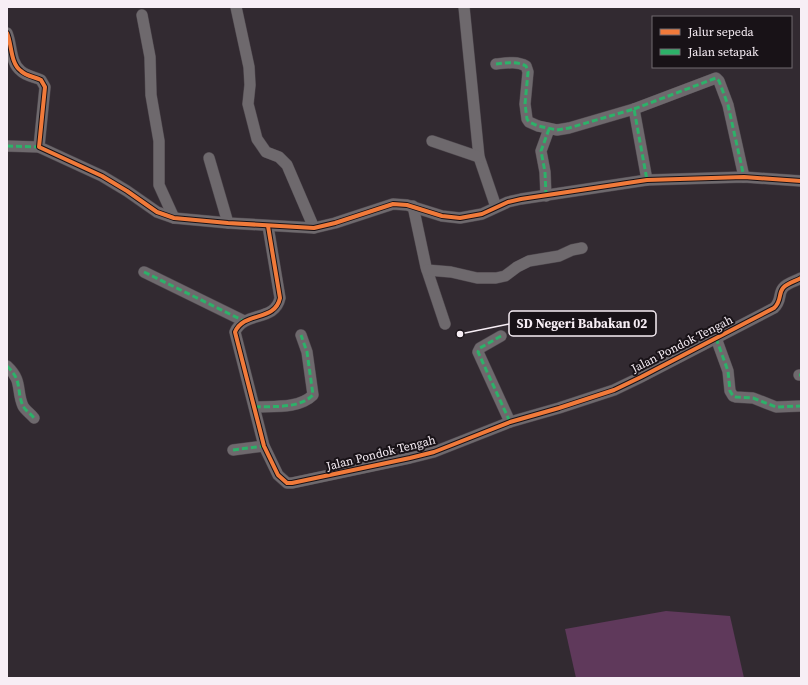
<svg xmlns="http://www.w3.org/2000/svg" width="808" height="685" font-family="'Source Serif 4',serif">
  <rect width="100%" height="100%" fill="#322a31"/>
  <polygon fill="#5f395b" points="666,611 730,616 744,678 576,678 565,629"/>
  <g fill="none" stroke-linecap="round" stroke-linejoin="round">
    <defs>
      <g id="street">
        <polyline points="236,7 249,67 250,85 248,104 257,139 266,152 279,157 287,165 314,228"/>
        <polyline points="464,7 479,157 496,207"/>
        <polyline points="142,15 150,57 151,95 159,141 159,185 174,218"/>
        <path d="M7,33C12,44 10,63 21,71C26,76 35,77 41,80L45,87L39,147L102,176L127,191L157,212L174,218L228,223L314,228L335,223L393,204L407,205L442,216L460,218L482,214L508,202L521,199L647,180L744,177L801,181"/>
        <path d="M496,64C506,63 517,61 526,66L528,72L525,104L527,119L529,122L538,126L557,130L569,128L634,109L647,180"/>
        <polyline points="634,109 716,78 719,81 728,105 744,177"/>
        <polyline points="432,141 479,157"/>
        <polyline points="7,146 39,147"/>
        <polyline points="209,158 228,223"/>
        <polyline points="546,196 545,172 541,151 549,129"/>
        <polyline points="413,206 426,267 445,324"/>
        <path d="M268,226L280,298C275,322 244,311 235,332L264,446L278,475L287,483H292L410,458L434,452L510,422L559,408L614,390L641,377L774,308C782,301 778,294 783,288C787,283 796,281 801,278"/>
        <polyline points="427,270 451,272 477,278 496,278 505,276 517,267 529,261 559,256 572,250 582,248"/>
        <polyline points="144,272 244,321"/>
        <polyline points="501,336 480,348 478,352 510,422"/>
        <polyline points="716,338 728,371 730,391 733,396 736,397 753,398 776,407 801,406"/>
        <path d="M7,366C23,381 16,390 23,406C25,410 31,414 34,418"/>
        <polyline points="799,375 801,375"/>
        <path d="M255,407C273,406 299,409 313,395L307,352L301,335"/>
        <polyline points="233,450 264,446"/>
      </g>
    </defs>
    <use href="#street" stroke="#4e474d" stroke-width="12"/>
    <use href="#street" stroke="#6e696d" stroke-width="11"/>
    <g stroke="#2db169" stroke-width="3" stroke-dasharray="6 3" stroke-linecap="butt">
      <path d="M496,64C506,63 517,61 526,66L528,72L525,104L527,119L529,122L538,126L557,130L569,128L634,109L647,180"/>
      <polyline points="634,109 716,78 719,81 728,105 744,177"/>
      <polyline points="7,146 39,147"/>
      <polyline points="546,196 545,172 541,151 549,129"/>
      <polyline points="144,272 244,321"/>
      <polyline points="501,336 480,348 478,352 510,422"/>
      <polyline points="716,338 728,371 730,391 733,396 736,397 753,398 776,407 801,406"/>
      <path d="M7,366C23,381 16,390 23,406C25,410 31,414 34,418"/>
      <polyline points="799,375 801,375"/>
      <path d="M255,407C273,406 299,409 313,395L307,352L301,335"/>
      <polyline points="233,450 264,446"/>
    </g>
    <defs>
      <g id="cycleway">
        <path d="M7,33C12,44 10,63 21,71C26,76 35,77 41,80L45,87L39,147L102,176L127,191L157,212L174,218L228,223L314,228L335,223L393,204L407,205L442,216L460,218L482,214L508,202L521,199L647,180L744,177L801,181"/>
        <path d="M268,226L280,298C275,322 244,311 235,332L264,446L278,475L287,483H292L410,458L434,452L510,422L559,408L614,390L641,377L774,308C782,301 778,294 783,288C787,283 796,281 801,278"/>
      </g>
    </defs>
    <use href="#cycleway" stroke="#181217" stroke-width="6"/>
    <use href="#cycleway" stroke="#f17a3a" stroke-width="4"/>
  </g>
  <g text-anchor="middle" stroke-width="4" stroke-linejoin="round" paint-order="stroke">
    <g font-size="12" fill="#f7eef5" stroke="#181217">
      <text transform="translate(682 344) rotate(-27)" y="4">Jalan Pondok Tengah</text>
      <text transform="translate(381 453) rotate(-14)" y="4">Jalan Pondok Tengah</text>
    </g>
  </g>
  <path fill="none" stroke="#f7eef5" stroke-width="1.5" d="M460 334L509 324"/>
  <circle fill="#f7eef5" stroke="#181217" stroke-width="1.5" cx="460" cy="334" r="4"/>
  <rect fill="#181217" stroke="#f7eef5" stroke-width="1.5" x="509" y="311" width="147" height="25" rx="4"/>
  <g font-size="13" text-anchor="middle" font-weight="bold" fill="#f7eef5">
    <text x="582" y="328">SD Negeri Babakan 02</text>
  </g>
  <rect width="808" height="685" fill="none" stroke="#f7eef5" stroke-width="16"/>
  <rect x="652" y="16" width="140" height="52" fill="#181217" stroke="#716a70"/>
  <rect x="660" y="29" width="20" height="6" fill="#f17a3a" stroke="#716a70"/>
  <text x="688" y="36" font-size="12" fill="#f7eef5">Jalur sepeda</text>
  <rect x="660" y="49" width="20" height="6" fill="#2db169" stroke="#716a70"/>
  <text x="688" y="56" font-size="12" fill="#f7eef5">Jalan setapak</text>
</svg>
